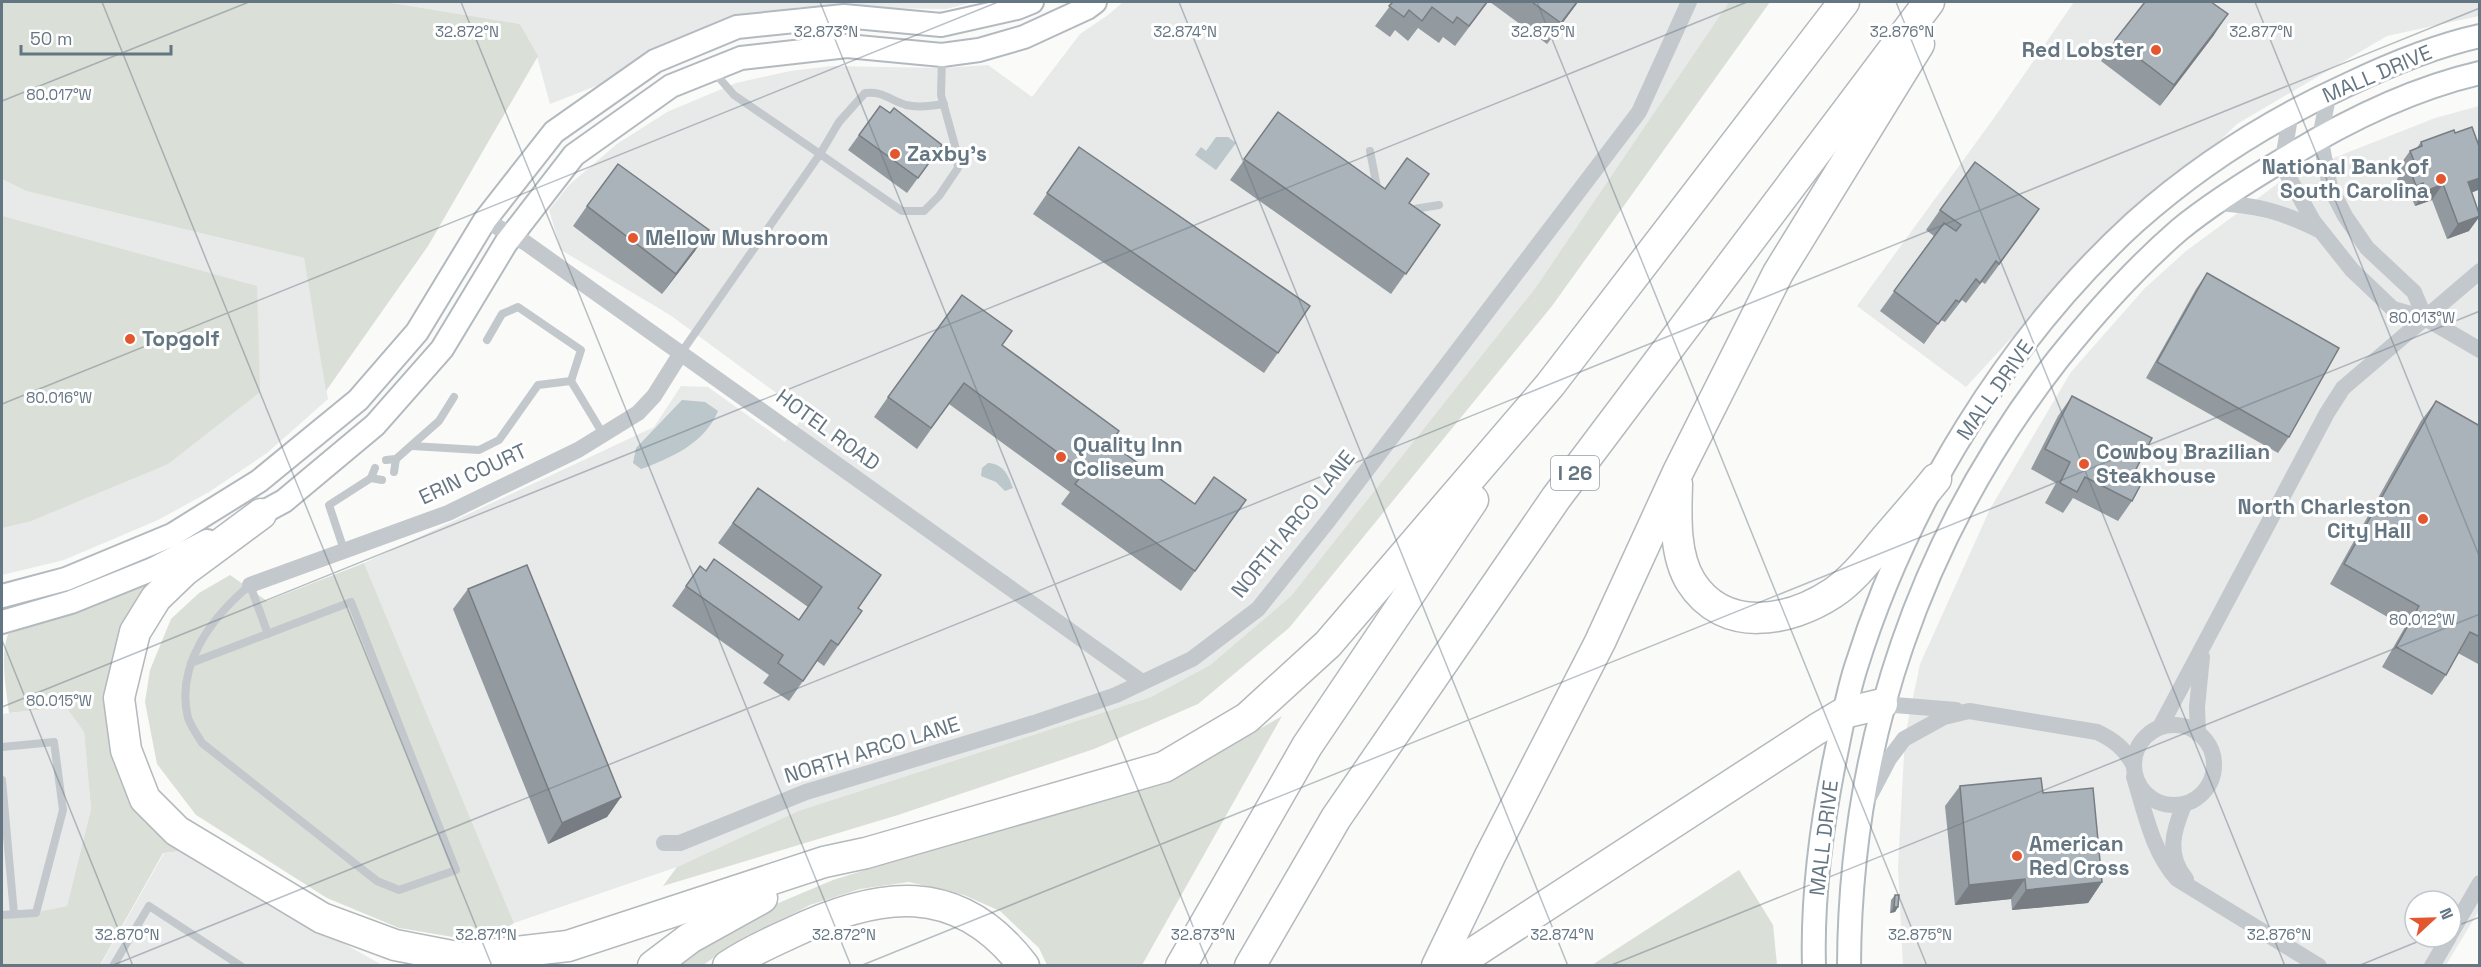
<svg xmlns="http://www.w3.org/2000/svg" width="2481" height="967" font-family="'Space Grotesk',sans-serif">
  <rect width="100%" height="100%" fill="#fafaf8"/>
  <g fill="#e8e9e9" fill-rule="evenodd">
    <polygon points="386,2 973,2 946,9 798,7 550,104 536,53 520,24"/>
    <polygon points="1123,2 1729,2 1536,287 1291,596 1210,665 1151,697 798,811 677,867 514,923 364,563 654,427 681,386 708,387 785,442 805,414 670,315 561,250 549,210 570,184 617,144 667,112 736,83 790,71 832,66 941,68 988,65 1032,97 1080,34 1108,15"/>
    <polygon points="2074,2 2479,2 2479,16 2387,36 2237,124 2138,220 2127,213 1966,387 1857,306 1999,111"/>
    <path d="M2479,106L2480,909L2446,965L1903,966L1898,867L1905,736L1920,664L1990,509L2071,372L2144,289L2186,251L2288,176L2435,118ZM2415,901H2451V937H2415Z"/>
    <polygon points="2,179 26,191 304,258 328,399 267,453 209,492 158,520 64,560 2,575"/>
    <polygon points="66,707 84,732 91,809 67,906 2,919 2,714"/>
    <polygon points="180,851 382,965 100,966 164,853"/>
  </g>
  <g fill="#dadfd7">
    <polygon points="2,2 386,2 520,24 538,56 428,246 326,391 304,258 26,191 2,179"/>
    <polygon points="1729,2 1770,2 1552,306 1289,628 1198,704 1094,749 898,815 663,886 677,867 798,811 1151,697 1210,665 1291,596 1536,287"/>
    <polygon points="2,216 257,286 260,392 168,464 31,521 2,528"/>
    <polygon points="364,563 514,923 498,933 471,940 399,928 327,898 196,815 157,764 145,702 150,670 171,619 199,593 230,575 267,601"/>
    <path d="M171,568L120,640L155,823L180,851L163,853L100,965L2,966V919L67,906L91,809L84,732L66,707L9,713C6,687 0,657 8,634L100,603Z"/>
    <polygon points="1282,716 1142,965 1047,965 1039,948 1000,911 964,895 909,882 860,889 810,905 728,948 703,965 670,966 762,910 833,880 1175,774 1213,756"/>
    <polygon points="1739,870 1773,925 1777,965 1592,965"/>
  </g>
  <g fill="#bbc7cb">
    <polygon points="1216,137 1228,137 1236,143 1216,170 1195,155 1201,147 1206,151"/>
    <path d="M682,400L705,402L718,411C705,443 671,458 641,469L633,463L636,448Z"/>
    <path d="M988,463C1003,464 1008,474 1013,488L1005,491L996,482L981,476L982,468Z"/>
  </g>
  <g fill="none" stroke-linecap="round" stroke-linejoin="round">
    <defs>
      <g id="secondary">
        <polyline points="247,521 284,501 375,425 442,349 506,243 574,155 671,86 741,58 847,46 942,55 979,50 1024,37 1087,8 1095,2"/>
        <polyline points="2,596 66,579 172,535 259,481 358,400 417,332 485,220 554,132 655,61 737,27 844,16 941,25 1017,8 1032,2"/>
        <polyline points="2,622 71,602 153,569 207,541"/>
        <path d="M1814,966C1812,898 1821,829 1834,763C1841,731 1846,698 1856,667C1907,503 2008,338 2135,222C2198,166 2270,120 2347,85C2389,65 2434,46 2480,36"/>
        <path d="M1849,966C1850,742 1920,536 2058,359C2095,313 2134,269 2179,230C2212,203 2249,180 2286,158C2346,121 2411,89 2480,73"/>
      </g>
      <g id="highway">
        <path d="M1677,484C1676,515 1674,555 1691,582C1724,634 1789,622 1833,593C1854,579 1870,557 1886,538C1903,518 1920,499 1936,479"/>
        <polyline points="261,514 184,571 156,598 135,632 119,698 126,750 145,799 177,831 322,918 395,945 462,958 568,946 824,862 866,853 1164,767 1247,718 1328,644 1550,385 1844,2"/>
        <polyline points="653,966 690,938 762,898"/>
        <path d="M728,966C747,953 769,943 789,934C878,891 958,879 1024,966"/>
        <polyline points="1181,966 1307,746 1473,500"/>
        <polyline points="1250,966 1336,818 1556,498 1929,2"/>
        <polyline points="1437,966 1490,856 1600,642 1678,472 1778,273 1919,44"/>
        <polyline points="1453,966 1817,729 1844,713 1882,704"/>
      </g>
    </defs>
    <use href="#secondary" stroke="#b3babf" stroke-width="26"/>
    <use href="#highway" stroke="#b4b9bd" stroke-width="33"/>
    <g stroke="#c3c8cc" stroke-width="8">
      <path d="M714,72L734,95L820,154L839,122L865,93C884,91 889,100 906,105C918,108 932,106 944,104"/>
      <polyline points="1370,151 1377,187 1381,190"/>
      <polyline points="1408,210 1439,205"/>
      <polyline points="487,340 502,314 518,307 581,350 571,381 603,434"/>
      <polyline points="681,353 820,154 902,211 924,211 939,196 958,168 957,153 941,95 942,56"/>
      <polyline points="412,446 479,450 499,440 538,385 571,381"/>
      <polyline points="386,460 396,459 439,421 454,397"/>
      <polyline points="394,472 396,459"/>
      <polyline points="371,478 382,480"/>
      <polyline points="344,550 329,505 371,478 375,468"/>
      <path d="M191,663L351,602L456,870L399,890L377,881L202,743C197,735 191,726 188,718C175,665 212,617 250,585L268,634"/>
      <polyline points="2,747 54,742 63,810 36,913 2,915"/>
      <polyline points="2,780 14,914"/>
      <polyline points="113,966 149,906 241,966"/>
    </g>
    <g stroke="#c3c8cc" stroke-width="16">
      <polyline points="2329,93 2320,137 2330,187 2345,216 2367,248 2414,292 2425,318"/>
      <polyline points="2291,112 2283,159 2288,176 2313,221 2352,270 2393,309 2425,318 2480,350"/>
      <path d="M2214,203C2257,205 2280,211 2319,230"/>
      <polyline points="485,220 526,243 1142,682"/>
      <polyline points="250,585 448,513 578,450 638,413 654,396 681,353"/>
      <polyline points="1882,704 1956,710"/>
      <circle cx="2174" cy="765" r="40"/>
      <polyline points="2160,727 2327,413 2343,388 2480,271"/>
      <polyline points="2198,734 2197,707 2202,657"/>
      <path d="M2134,777C2145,812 2152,851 2177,879L2319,966"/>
      <path d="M1869,797L1889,759L1904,739L1944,717L1969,711L2097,732C2114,740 2124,748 2133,764"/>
      <path d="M2184,805C2173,831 2166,855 2186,879"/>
      <polyline points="664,843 680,843 806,792 1034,723 1116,695 1192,659 1258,609 1328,521 1639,112 1689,2"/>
      <polyline points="2451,933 2480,883"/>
      <polyline points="2432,966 2449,937"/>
    </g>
    <use href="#secondary" stroke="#fff" stroke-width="22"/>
    <use href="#highway" stroke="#fff" stroke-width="30"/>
  </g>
  <g fill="#929a9f">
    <polygon points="1393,2 1488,2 1455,46 1443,37 1439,43 1418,28 1408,41 1395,30 1390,37 1375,26"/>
    <polygon points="1490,2 1578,2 1547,44"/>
    <polygon points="2214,35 2160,106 2101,61 2115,40"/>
    <polygon points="880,106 942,145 907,193 848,150"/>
    <polygon points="1278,112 1385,189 1409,203 1440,225 1391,294 1230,180"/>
    <polygon points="2421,142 2478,190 2471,193 2469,231 2447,239 2432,200 2415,206 2412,199 2405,201 2397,179 2402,173 2399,166 2410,151 2416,149"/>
    <polygon points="1079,147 1310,306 1264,373 1033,214"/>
    <polygon points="587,206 695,251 662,294 573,226"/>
    <polygon points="1940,210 2025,230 1985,284 1982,282 1966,303 1962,300 1945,322 1941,320 1924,344 1880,311 1934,236 1926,230"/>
    <polygon points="2207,273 2289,437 2278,453 2146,378 2196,289"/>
    <polygon points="1002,345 1110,443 1195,504 1246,500 1181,591 1061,504 1070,492 949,404 917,449 874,417 888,397"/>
    <polygon points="2072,396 2131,479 2132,501 2118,521 2073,498 2063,513 2045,503 2056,483 2031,469 2058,416"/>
    <polygon points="2436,401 2480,426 2480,665 2458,653 2446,675 2432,695 2382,667 2405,627 2330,584 2421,421"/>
    <polygon points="758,488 858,608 862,611 824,666 817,661 789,701 763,683 769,675 672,606 686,586 706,571 799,620 808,607 718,543"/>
    <polygon points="468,589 621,797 607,817 548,844 453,609"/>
    <polygon points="1960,786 2043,793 2102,882 2088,903 2012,910 2011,899 1955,905 1945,806"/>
    <polygon points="1895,895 1898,907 1895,912 1890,913 1891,900"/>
  </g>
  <g fill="#777d82">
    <polygon points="1577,2 1578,2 1547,44 1561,23"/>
    <polygon points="2228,14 2214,35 2160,106 2174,85"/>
    <polygon points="2480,178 2480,188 2478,190 2457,198 2468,182"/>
    <polygon points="2423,183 2412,199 2405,201 2416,186"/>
    <polygon points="2443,184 2432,200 2415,206 2426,191"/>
    <polygon points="2480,216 2469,231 2447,239 2458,224"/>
    <polygon points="709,230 695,251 662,294 676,274"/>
    <polygon points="621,797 607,817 548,844 562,823"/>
    <polygon points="2025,879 2011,899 1955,905 1969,885"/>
    <polygon points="2102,882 2088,903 2012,910 2026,890"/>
    <polygon points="1894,907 1898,907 1895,912 1890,913"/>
  </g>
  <g fill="#aab3b9" stroke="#777d82" stroke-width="1.5">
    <polygon points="1393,2 1487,2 1469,26 1457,17 1453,23 1432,7 1422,21 1409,10 1404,17 1389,6"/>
    <polygon points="1532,2 1577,2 1561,23"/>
    <polygon points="2145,2 2211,2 2228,14 2174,85 2115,40"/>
    <polygon points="880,106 890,113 894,108 942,145 918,178 859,135"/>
    <polygon points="1278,112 1385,189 1407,158 1429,174 1409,203 1440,225 1406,274 1244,159"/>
    <polygon points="2472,127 2480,149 2480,178 2468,182 2480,216 2458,224 2443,184 2426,191 2423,183 2416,186 2408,164 2414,161 2410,151 2422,146 2421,142 2454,130 2455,133"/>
    <polygon points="1079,147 1310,306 1278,353 1047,193"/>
    <polygon points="1975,162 2039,209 1999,264 1996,261 1980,283 1976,279 1959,302 1956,300 1938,324 1894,291 1944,223 1956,231 1961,225 1940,210"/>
    <polygon points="618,164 709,230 676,274 587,206"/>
    <polygon points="2207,273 2339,348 2289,437 2157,362"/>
    <polygon points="962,295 1012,331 1002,345 1119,431 1110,443 1195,504 1214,477 1246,500 1195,571 1075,484 1084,472 964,383 931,428 888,397"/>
    <polygon points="2072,396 2152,438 2131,479 2141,484 2132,501 2085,477 2077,492 2060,483 2070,462 2045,449"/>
    <polygon points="2436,401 2480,426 2480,637 2470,632 2446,675 2396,647 2419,606 2344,564"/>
    <polygon points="758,488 881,575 858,608 862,611 838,645 831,640 803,681 778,663 783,655 686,586 700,566 706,571 714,559 799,620 822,587 733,523"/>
    <polygon points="527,565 621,797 562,823 468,589"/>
    <polygon points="2041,778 2043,793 2093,788 2102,882 2026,890 2025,879 1969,885 1960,786"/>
    <polygon points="1895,895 1899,895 1898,907 1894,907"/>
  </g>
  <path fill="none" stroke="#657683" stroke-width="1.5" stroke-opacity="0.45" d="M102,2L492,966M461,2L851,966M820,2L1209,966M1179,2L1568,966M1537,2L1927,966M1896,2L2285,966M2255,2L2480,558M2,101L249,2M2,404L998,2M2,640L133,966M2,707L1747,2M2451,928L2480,917M111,966L2480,8M860,966L2480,311M1609,966L2480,614M2358,966L2429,937"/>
  <g fill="#e4572e" stroke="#fff" stroke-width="2">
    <circle cx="2156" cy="50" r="6"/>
    <circle cx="895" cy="154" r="6"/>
    <circle cx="2441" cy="179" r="6"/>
    <circle cx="633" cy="238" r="6"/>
    <circle cx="130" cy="339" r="6"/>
    <circle cx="1061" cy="457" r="6"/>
    <circle cx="2084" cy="464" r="6"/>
    <circle cx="2423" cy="519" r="6"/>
    <circle cx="2017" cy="856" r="6"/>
  </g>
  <g text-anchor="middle" stroke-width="6" stroke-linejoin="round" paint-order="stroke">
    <rect fill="#fff" stroke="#939fa8" stroke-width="1.5" x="1551" y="456" width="48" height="34" rx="4.5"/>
    <g font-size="20" font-weight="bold" fill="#657683">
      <text x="1575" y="480">I 26</text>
    </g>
    <g font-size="21" font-weight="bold" fill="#657683" stroke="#fff" text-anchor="start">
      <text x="2144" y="57" text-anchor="end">Red Lobster</text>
      <text x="907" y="161">Zaxby's</text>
      <text x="2429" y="174" text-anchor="end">National Bank of<tspan x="2429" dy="24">South Carolina</tspan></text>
      <text x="645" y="245">Mellow Mushroom</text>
      <text x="142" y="346">Topgolf</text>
      <text x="1073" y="452">Quality Inn<tspan x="1073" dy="24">Coliseum</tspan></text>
      <text x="2096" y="459">Cowboy Brazilian<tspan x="2096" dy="24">Steakhouse</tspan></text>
      <text x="2411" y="514" text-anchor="end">North Charleston<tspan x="2411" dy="24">City Hall</tspan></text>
      <text x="2029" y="851">American<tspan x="2029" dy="24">Red Cross</tspan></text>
    </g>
    <g font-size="21" fill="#657683" stroke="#fff">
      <text transform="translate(2377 74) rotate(-23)" y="7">MALL DRIVE</text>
      <text transform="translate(1995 390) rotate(-55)" y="7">MALL DRIVE</text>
      <text transform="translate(828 430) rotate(36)" y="7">HOTEL ROAD</text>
      <text transform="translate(473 474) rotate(-25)" y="7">ERIN COURT</text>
      <text transform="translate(1293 524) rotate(-51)" y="7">NORTH ARCO LANE</text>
      <text transform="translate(872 750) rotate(-17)" y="7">NORTH ARCO LANE</text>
      <text transform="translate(1824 838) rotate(-83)" y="7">MALL DRIVE</text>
    </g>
  </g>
  <g font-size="15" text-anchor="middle" fill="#657683" stroke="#fff" stroke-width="6" stroke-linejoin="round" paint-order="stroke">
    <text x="826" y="37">32.873°N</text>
    <text x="1185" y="37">32.874°N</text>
    <text x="1543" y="37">32.875°N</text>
    <text x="1902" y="37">32.876°N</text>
    <text x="467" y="37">32.872°N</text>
    <text x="2261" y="37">32.877°N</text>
    <text x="59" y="100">80.017°W</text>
    <text x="2422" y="323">80.013°W</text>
    <text x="59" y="403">80.016°W</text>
    <text x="2422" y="625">80.012°W</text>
    <text x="59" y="706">80.015°W</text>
    <text x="127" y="940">32.870°N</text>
    <text x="486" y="940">32.871°N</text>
    <text x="844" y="940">32.872°N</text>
    <text x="1203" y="940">32.873°N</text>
    <text x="1562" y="940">32.874°N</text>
    <text x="1920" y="940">32.875°N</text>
    <text x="2279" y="940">32.876°N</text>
  </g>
  <rect width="2481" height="967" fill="none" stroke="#657683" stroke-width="6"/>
  <g transform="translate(2433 919) rotate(68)"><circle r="28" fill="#ffffff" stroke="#c1c8cd" stroke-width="1.5"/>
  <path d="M0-4.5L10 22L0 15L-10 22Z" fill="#e4572e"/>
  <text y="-9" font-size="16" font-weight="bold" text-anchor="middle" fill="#657683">N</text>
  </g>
  <path d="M21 45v9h150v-9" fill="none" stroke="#657683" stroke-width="3"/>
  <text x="30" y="45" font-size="18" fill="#657683" stroke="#ffffff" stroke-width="4.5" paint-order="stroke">50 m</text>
</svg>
